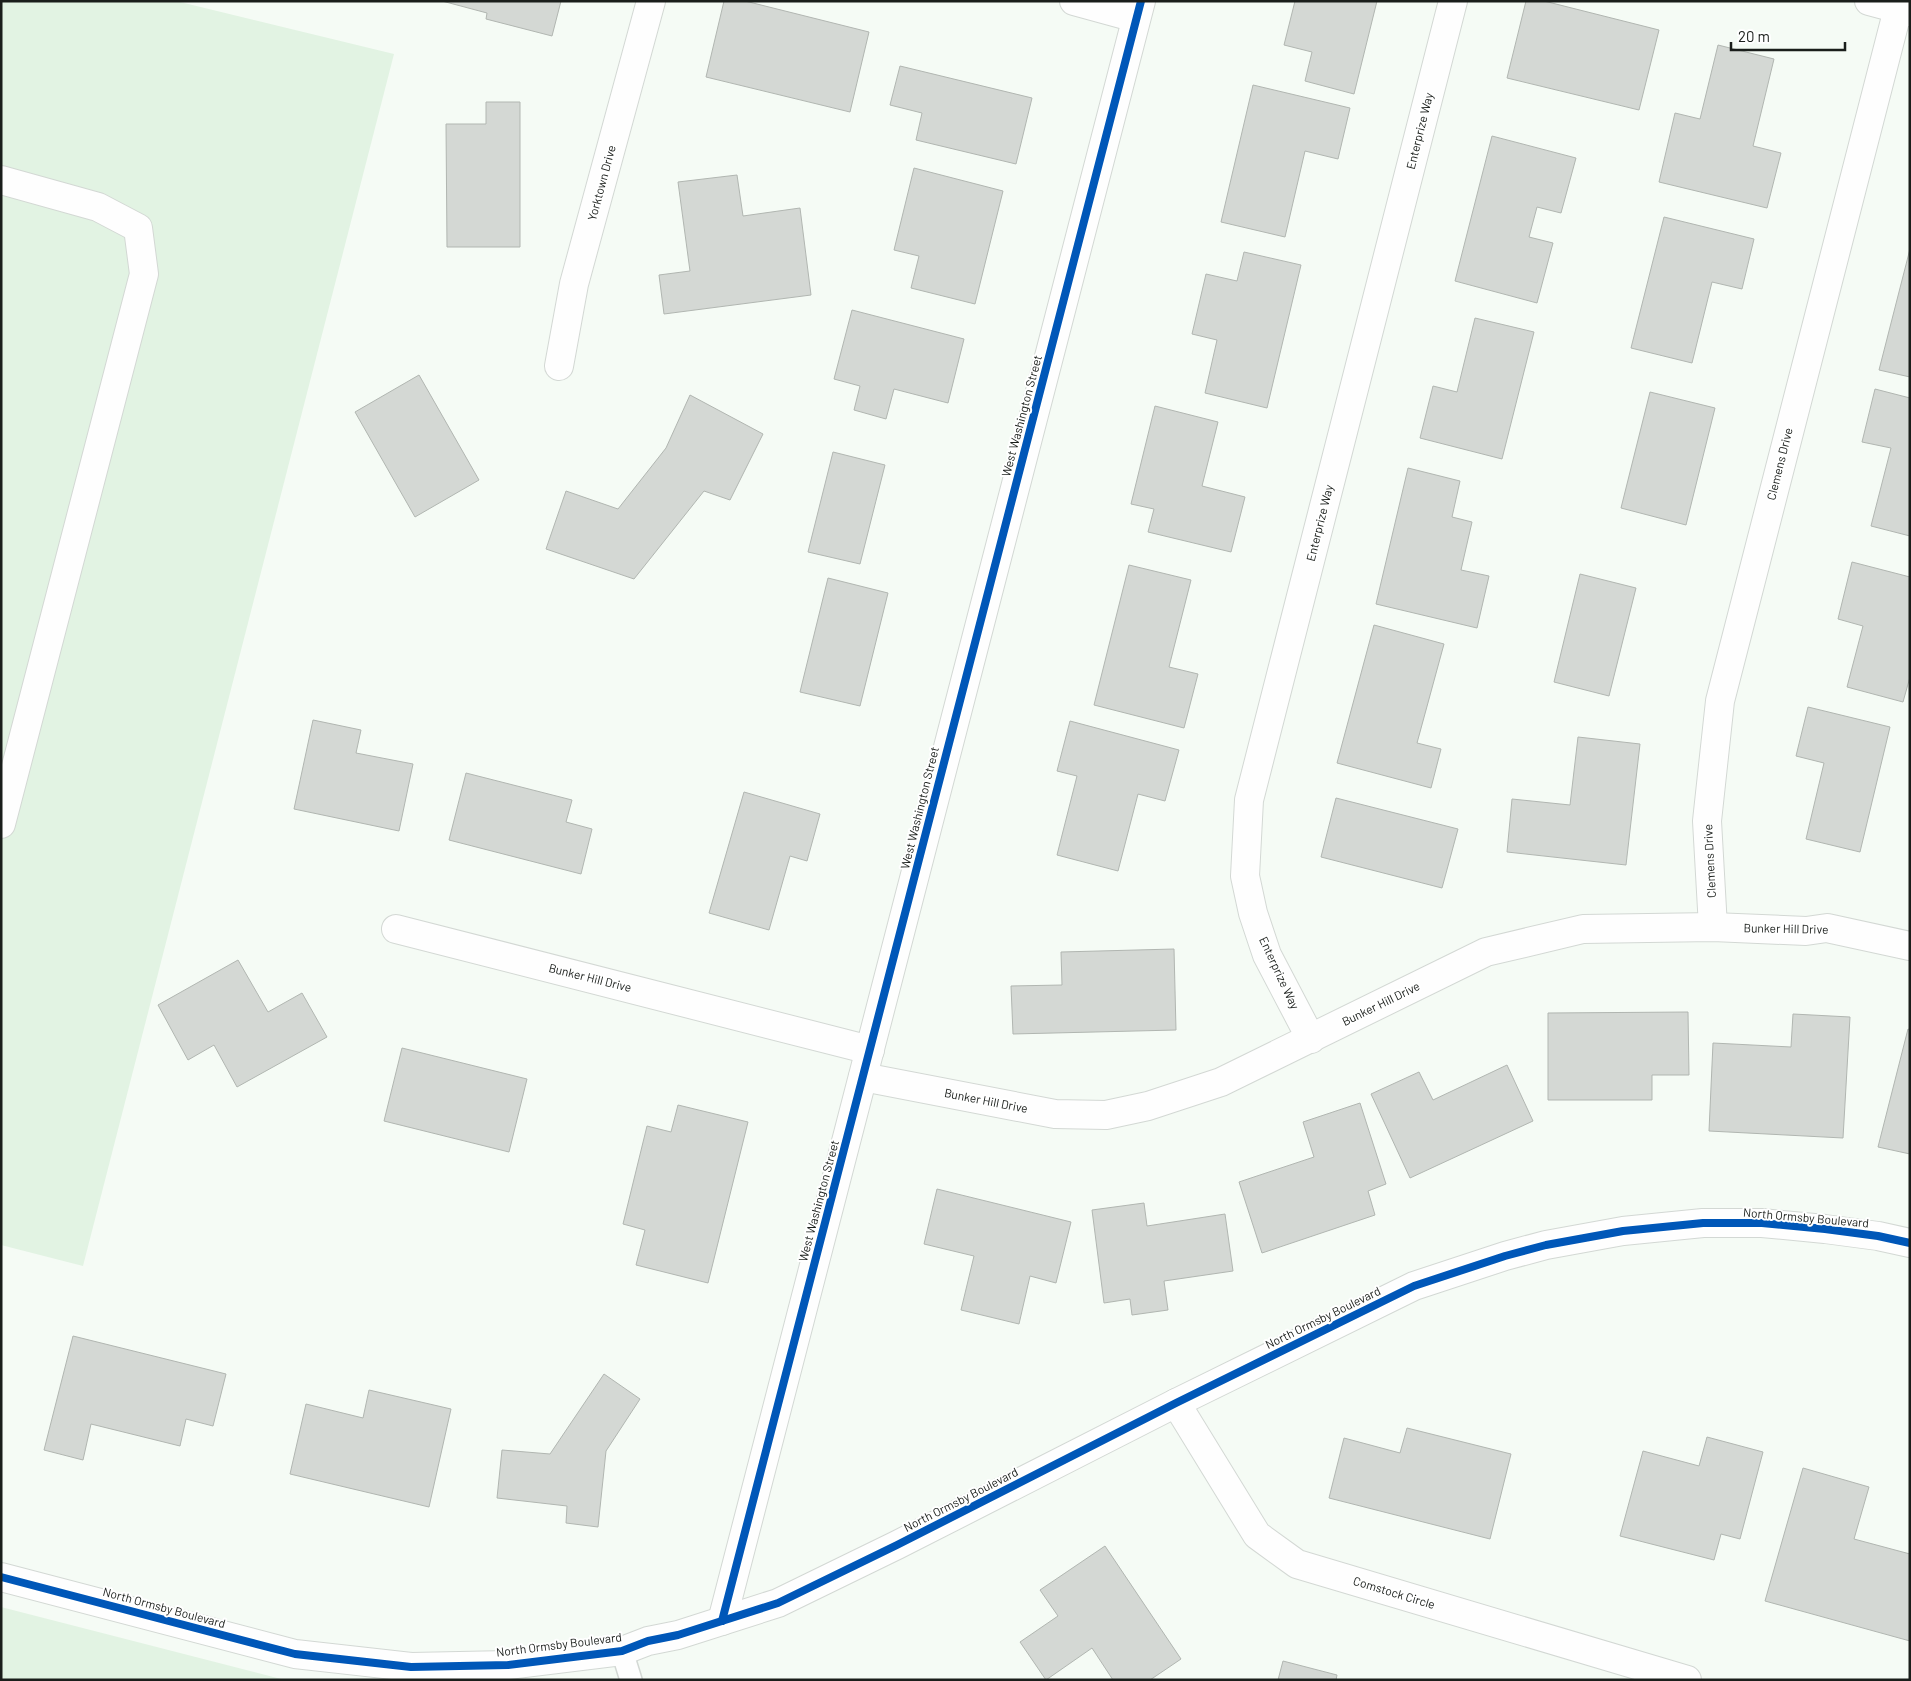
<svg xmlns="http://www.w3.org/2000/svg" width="1911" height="1681" font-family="Barlow,sans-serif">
  <rect width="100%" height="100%" fill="#f5fbf5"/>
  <g fill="#e2f3e3">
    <polygon points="1,1 176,1 394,54 83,1266 1,1245"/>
    <polygon points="1,1607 285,1680 1,1680"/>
  </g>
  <g fill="#d4d8d4" stroke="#b1b6b1">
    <polygon points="442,1 561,1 552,36 486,19 487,13"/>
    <polygon points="724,1 745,1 869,32 850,112 706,77"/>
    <polygon points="1295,1 1377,1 1354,94 1305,81 1312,52 1284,45"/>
    <polygon points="1526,1 1544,1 1659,30 1639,110 1507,78"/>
    <polygon points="1718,45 1774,59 1753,146 1781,153 1767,208 1659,182 1675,113 1700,119"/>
    <polygon points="900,66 1032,98 1016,164 916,140 922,113 890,105"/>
    <polygon points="1253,85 1350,108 1338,159 1305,151 1285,237 1221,222"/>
    <polygon points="486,102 520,102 520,247 447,247 446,124 486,124"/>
    <polygon points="1492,136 1576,158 1561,213 1537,207 1529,237 1553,243 1537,303 1455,281"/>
    <polygon points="914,168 1003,191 975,304 911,288 919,256 894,250"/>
    <polygon points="737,175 743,216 800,208 811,295 664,314 659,275 690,271 678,182"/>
    <polygon points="1664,217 1754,239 1742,289 1712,282 1692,363 1631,348"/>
    <polygon points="1910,249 1910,377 1879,370"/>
    <polygon points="1244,252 1301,265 1267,408 1205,393 1217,340 1192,334 1206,274 1237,281"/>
    <polygon points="852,310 964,339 948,403 894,389 886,419 854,410 860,386 834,379"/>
    <polygon points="1475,318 1534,332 1502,459 1420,438 1433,386 1457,392"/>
    <polygon points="419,375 479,480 415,517 355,412"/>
    <polygon points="1875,389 1910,398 1910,536 1871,526 1891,448 1862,442"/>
    <polygon points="1650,392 1715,408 1686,525 1621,508"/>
    <polygon points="690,395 763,434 730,500 704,491 634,579 546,549 566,491 618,509 666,448"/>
    <polygon points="1155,406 1218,422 1202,486 1245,497 1231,552 1148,532 1154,509 1131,504"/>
    <polygon points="833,452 885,465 860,564 808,552"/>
    <polygon points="1408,468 1460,481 1452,517 1472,522 1461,570 1489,576 1477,628 1376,604"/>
    <polygon points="1852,562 1910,577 1910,677 1903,702 1847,687 1863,626 1838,619"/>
    <polygon points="1129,565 1191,580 1169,667 1198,674 1184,728 1094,705"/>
    <polygon points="1580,574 1636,588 1609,696 1554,682"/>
    <polygon points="828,578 888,593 860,706 800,692"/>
    <polygon points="1374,625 1444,644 1417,743 1441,749 1431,788 1337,763"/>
    <polygon points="1808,707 1890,727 1860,852 1806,839 1824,763 1796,756"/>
    <polygon points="313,720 361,730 356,753 413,764 399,831 294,809"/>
    <polygon points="1070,721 1179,750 1165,801 1138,794 1118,871 1057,855 1077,776 1057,771"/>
    <polygon points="1578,737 1640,744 1626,865 1507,852 1512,799 1570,805"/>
    <polygon points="466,773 572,800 566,822 592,829 581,874 449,840"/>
    <polygon points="744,792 820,814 807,861 790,856 769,930 709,913"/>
    <polygon points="1336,798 1458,829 1442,888 1321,857"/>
    <polygon points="1174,949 1176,1030 1013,1034 1011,986 1062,985 1061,952"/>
    <polygon points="238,960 268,1012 302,993 327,1037 237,1087 214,1045 188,1060 158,1005"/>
    <polygon points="1688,1012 1689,1075 1652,1075 1652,1100 1548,1100 1548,1013"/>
    <polygon points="1793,1014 1850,1017 1843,1138 1709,1131 1713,1043 1791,1047"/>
    <polygon points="1908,1029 1910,1030 1910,1154 1878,1147"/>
    <polygon points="402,1048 527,1079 509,1152 384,1121"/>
    <polygon points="1507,1065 1533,1121 1410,1178 1371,1094 1419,1072 1433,1100"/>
    <polygon points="1360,1103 1386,1184 1368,1191 1375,1215 1262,1253 1239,1182 1314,1157 1303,1122"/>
    <polygon points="678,1105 748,1122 708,1283 636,1265 645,1230 623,1224 647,1126 671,1132"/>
    <polygon points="937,1189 1071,1222 1056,1283 1030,1276 1019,1324 961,1310 974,1256 924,1244"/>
    <polygon points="1144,1203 1147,1226 1225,1214 1233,1271 1164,1281 1168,1310 1132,1315 1130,1299 1104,1303 1092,1210"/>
    <polygon points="73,1336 226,1374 213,1426 186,1419 180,1446 91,1424 83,1460 44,1450"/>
    <polygon points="604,1374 640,1399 606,1451 598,1527 566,1523 567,1506 497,1498 502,1450 550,1454"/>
    <polygon points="369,1390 451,1409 429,1507 290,1474 306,1404 363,1418"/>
    <polygon points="1407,1428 1511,1454 1490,1539 1329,1498 1344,1438 1400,1453"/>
    <polygon points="1707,1437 1763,1452 1740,1539 1721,1534 1714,1560 1620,1536 1643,1451 1699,1466"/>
    <polygon points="1803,1468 1869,1487 1854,1539 1910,1554 1910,1641 1765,1601"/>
    <polygon points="1105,1546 1181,1659 1150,1680 1113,1680 1092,1648 1046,1680 1020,1642 1058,1616 1040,1590"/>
    <polygon points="1283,1661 1337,1675 1336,1680 1278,1680"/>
  </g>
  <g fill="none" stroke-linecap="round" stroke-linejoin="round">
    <defs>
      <polyline id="lane" points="622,1651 631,1680"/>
      <g id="street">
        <polyline points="1074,1 1136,18"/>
        <polyline points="1869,1 1910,12"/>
        <polyline points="1,180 98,207 138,228 144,274 1,824"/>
        <polyline points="559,366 574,284 651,1"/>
        <polyline points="1713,927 1707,821 1720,701 1898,9"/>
        <polyline points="396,929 870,1050"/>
        <polyline points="1311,1039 1267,955 1253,913 1245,876 1249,800 1453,1"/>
        <polyline points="863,1077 1055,1114 1106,1115 1148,1106 1221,1082 1486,952 1583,929 1713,927 1806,931 1827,928 1910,946"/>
        <polyline points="1176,1403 1257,1535 1297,1564 1687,1680"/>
      </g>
      <g id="secondary">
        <polyline points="1,1577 295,1654 411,1667 508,1665 622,1651 648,1641 678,1635 778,1603 897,1545 1176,1403 1414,1286 1505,1256 1546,1245 1623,1231 1703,1223 1762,1223 1825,1229 1878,1236 1910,1243"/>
        <polyline points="722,1621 1141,1"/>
      </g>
    </defs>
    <use href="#lane" stroke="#d3d8d4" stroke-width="24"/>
    <use href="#street" stroke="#d3d8d4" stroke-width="30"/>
    <use href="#secondary" stroke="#d3d8d4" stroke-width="30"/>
    <use href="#lane" stroke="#fefefe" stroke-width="21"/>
    <use href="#street" stroke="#fefefe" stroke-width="28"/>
    <use href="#secondary" stroke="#fefefe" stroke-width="28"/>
    <defs>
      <g id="cycleway">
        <polyline points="1,1577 295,1654 411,1667 508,1665 622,1651 648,1641 678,1635 778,1603 897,1545 1176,1403 1414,1286 1505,1256 1546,1245 1623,1231 1703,1223 1762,1223 1825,1229 1878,1236 1910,1243"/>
        <polyline points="722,1621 1141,1"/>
      </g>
    </defs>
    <use href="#cycleway" stroke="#fff" stroke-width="11"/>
    <use href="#cycleway" stroke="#0057b8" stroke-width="8"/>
  </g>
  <g text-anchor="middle" stroke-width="4" stroke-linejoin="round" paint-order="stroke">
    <g font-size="12" fill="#1a1e1b" stroke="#fff">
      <text transform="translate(1420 131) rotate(-76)" y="4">Enterprize Way</text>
      <text transform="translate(602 183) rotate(-75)" y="4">Yorktown Drive</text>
      <text transform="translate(1022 416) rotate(-75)" y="4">West Washington Street</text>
      <text transform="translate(1780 464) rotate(-76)" y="4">Clemens Drive</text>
      <text transform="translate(1320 523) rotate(-76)" y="4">Enterprize Way</text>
      <text transform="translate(920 808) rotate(-76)" y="4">West Washington Street</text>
      <text transform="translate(1710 861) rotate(-93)" y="4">Clemens Drive</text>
      <text transform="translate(1786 929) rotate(1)" y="4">Bunker Hill Drive</text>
      <text transform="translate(1279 973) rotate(65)" y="4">Enterprize Way</text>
      <text transform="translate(590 978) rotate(14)" y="4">Bunker Hill Drive</text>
      <text transform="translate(1381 1004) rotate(-26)" y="4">Bunker Hill Drive</text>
      <text transform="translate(986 1101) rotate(11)" y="4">Bunker Hill Drive</text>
      <text transform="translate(819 1201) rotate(-75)" y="4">West Washington Street</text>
      <text transform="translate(1806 1218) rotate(5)" y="4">North Ormsby Boulevard</text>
      <text transform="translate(1323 1318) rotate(-26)" y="4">North Ormsby Boulevard</text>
      <text transform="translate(961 1500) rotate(-27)" y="4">North Ormsby Boulevard</text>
      <text transform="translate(1394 1593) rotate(17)" y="4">Comstock Circle</text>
      <text transform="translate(164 1608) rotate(15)" y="4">North Ormsby Boulevard</text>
      <text transform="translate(559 1645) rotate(-7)" y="4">North Ormsby Boulevard</text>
    </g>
  </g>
  <rect width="1911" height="1681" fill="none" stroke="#1a1e1b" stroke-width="5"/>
  <path d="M1731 42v8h114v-8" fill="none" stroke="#1a1e1b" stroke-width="2.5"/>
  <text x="1738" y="42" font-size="15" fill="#1a1e1b" stroke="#ffffff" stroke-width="4" paint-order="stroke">20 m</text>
</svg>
